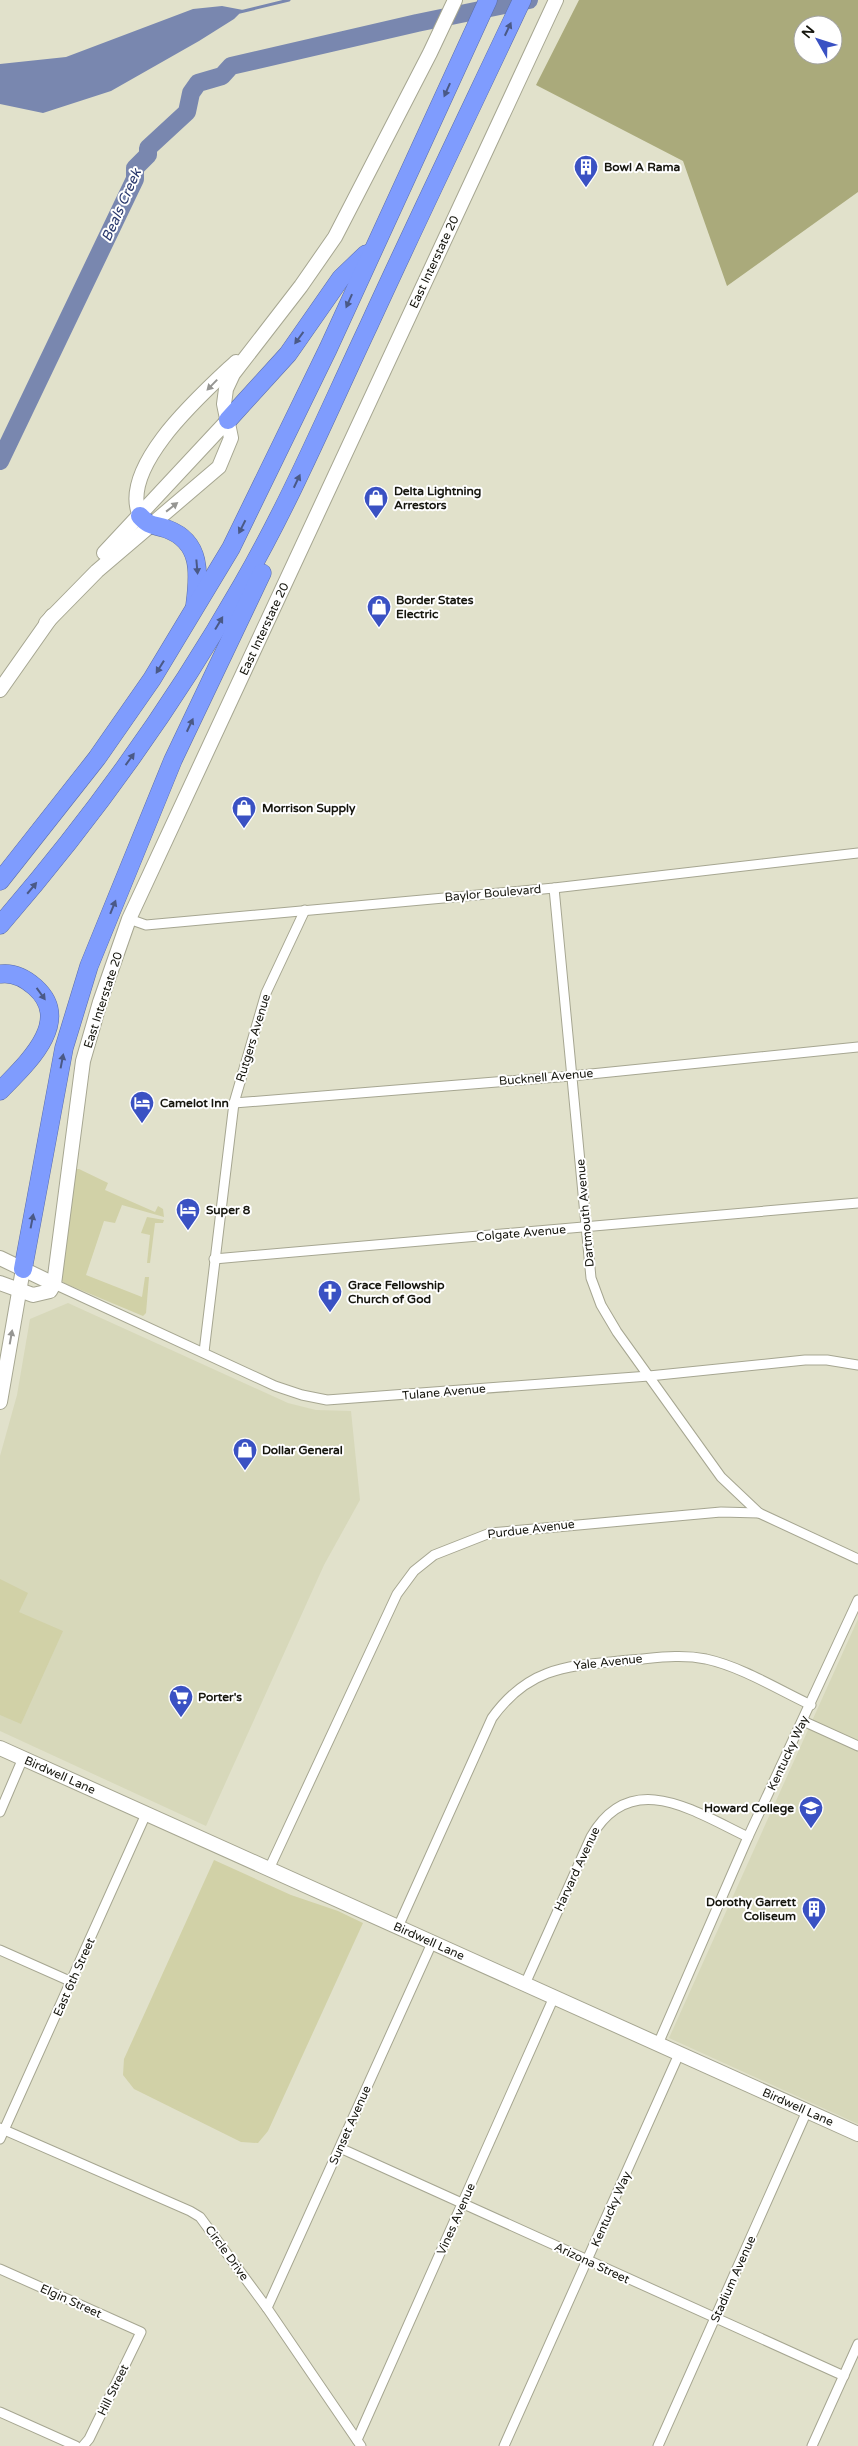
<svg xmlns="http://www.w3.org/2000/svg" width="858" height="2446" font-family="'Varela Round',sans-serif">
  <rect width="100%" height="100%" fill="#e1e1cb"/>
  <g fill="#d7d8ba">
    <polygon points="68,1303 288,1403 316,1410 351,1411 360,1500 324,1565 206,1826 0,1731 0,1456 17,1395 30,1319"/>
    <polygon points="858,1619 858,2124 669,2038"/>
  </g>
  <g fill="#d1d1a7">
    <polygon points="74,1169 79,1169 108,1183 105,1190 155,1212 158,1206 163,1209 164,1217 122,1205 115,1223 104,1221 86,1275 142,1297 145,1277 149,1277 146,1313 143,1316 64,1283 61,1279"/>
    <polygon points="147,1217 164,1220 163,1223 155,1223 150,1263 147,1263 150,1235 141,1233"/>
    <polygon points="0,1579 28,1593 19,1612 63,1631 21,1724 0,1715"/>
    <polygon points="214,1860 291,1895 338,1911 363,1923 268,2131 258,2143 241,2142 134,2089 123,2075 124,2059"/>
  </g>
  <path fill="#aaaa7b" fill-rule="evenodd" d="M579,0H858V192L727,286L683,161L536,85ZM803,25H833V55H803Z"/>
  <polygon fill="#7987af" points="222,6 243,10 234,19 199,41 111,91 43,113 0,104 0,64 66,57 193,9"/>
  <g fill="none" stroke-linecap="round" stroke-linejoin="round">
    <polyline stroke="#7987af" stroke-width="3" points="240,12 289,0"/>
    <polyline stroke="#7987af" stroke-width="18" points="0,461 135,179 135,168 148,155 148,148 187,112 191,93 198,83 222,76 231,66 417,23 529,0"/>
    <defs>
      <g id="minor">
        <polyline points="554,888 591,1278 601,1305 617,1332 721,1477 759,1513"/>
        <polyline points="129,919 146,925 554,888 858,853"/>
        <polyline points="234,1103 571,1076 858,1047"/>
        <polyline points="214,1259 858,1203"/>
        <polyline points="54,1284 275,1386 302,1395 327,1400 649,1376 805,1360 827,1360 858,1365"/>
        <polyline points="204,1352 234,1103 266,993 305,910"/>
        <polyline points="803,1721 858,1746"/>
        <polyline points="0,1812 23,1758"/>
        <polyline points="269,1869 397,1594 414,1571 434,1555 490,1533 721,1512 759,1513 858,1559"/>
        <path d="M398,1927L492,1718C530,1665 570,1666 630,1660C656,1658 680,1654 706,1659C742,1667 777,1689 811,1705"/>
        <polyline points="0,1950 72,1982"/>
        <path d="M525,1984L591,1837C631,1767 695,1812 748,1837"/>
        <polyline points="658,2044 748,1837 858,1600"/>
        <polyline points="0,2128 190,2211 200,2217 267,2308 361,2446"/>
        <polyline points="0,2139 146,1814"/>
        <polyline points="340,2148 844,2376"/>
        <polyline points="0,2269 141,2332 89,2439 83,2446"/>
        <polyline points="267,2308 432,1943"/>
        <polyline points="0,2412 76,2446"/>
        <polyline points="357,2440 554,1997"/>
        <polyline points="504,2446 679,2054"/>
        <polyline points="658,2446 807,2111"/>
        <polyline points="812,2446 858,2344"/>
      </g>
      <g id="secondary">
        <path d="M140,516C118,467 203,393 236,362"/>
        <polyline points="104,553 228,420"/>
        <polyline points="46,623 97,571 219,467 231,438 224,404 226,389 233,374 301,286 335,237 430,53 455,0"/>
        <polyline points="0,690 52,616"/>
        <polyline points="0,1258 54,1284"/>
        <polyline points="0,1283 33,1295 50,1291 54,1284 83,1061 100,1002 129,919 556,0"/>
        <polyline points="0,1402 23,1269"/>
        <polyline points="0,1748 858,2134"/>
      </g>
      <g id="motorway">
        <polyline points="228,420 288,354 341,278 366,254"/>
        <path d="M140,516C151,528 154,524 167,529C202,542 199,574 195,605"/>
        <polyline points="0,881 97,758 152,679 231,548 328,349 488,0"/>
        <path d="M0,925C91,820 173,706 242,585C290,502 328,412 369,325C419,216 471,108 522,0"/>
        <path d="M0,974C14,972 25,978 35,987C74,1022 25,1065 0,1091"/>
        <polyline points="23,1269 64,1048 89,966 173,760 262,573"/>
      </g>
    </defs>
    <use href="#minor" stroke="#a6a691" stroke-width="11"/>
    <use href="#secondary" stroke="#a6a691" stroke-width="16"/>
    <use href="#motorway" stroke="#5a6daa" stroke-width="19"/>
    <use href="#minor" stroke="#fff" stroke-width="9"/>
    <use href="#secondary" stroke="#fff" stroke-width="14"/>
    <use href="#motorway" stroke="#7f9cfe" stroke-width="18"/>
  </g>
  <defs><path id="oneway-solid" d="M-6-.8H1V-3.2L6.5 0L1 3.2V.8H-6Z" transform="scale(1.25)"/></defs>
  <g fill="#4a5986">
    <use href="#oneway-solid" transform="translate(508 29) rotate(-65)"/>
    <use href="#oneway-solid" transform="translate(447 90) rotate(114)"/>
    <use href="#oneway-solid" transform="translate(349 301) rotate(114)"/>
    <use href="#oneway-solid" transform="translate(299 338) rotate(126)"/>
    <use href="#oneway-solid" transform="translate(297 481) rotate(-65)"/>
    <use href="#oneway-solid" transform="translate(242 527) rotate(117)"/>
    <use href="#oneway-solid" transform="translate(197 567) rotate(85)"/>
    <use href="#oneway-solid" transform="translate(219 623) rotate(-59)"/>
    <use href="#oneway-solid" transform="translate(160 667) rotate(122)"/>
    <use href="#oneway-solid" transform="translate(190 725) rotate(-65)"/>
    <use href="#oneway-solid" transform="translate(130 759) rotate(-54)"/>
    <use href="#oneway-solid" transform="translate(32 888) rotate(-50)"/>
    <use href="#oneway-solid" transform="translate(113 907) rotate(-68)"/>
    <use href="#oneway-solid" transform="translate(41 994) rotate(54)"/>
    <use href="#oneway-solid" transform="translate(62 1061) rotate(-79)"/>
    <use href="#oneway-solid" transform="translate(32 1221) rotate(-79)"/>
  </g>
  <g fill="#969693">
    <use href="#oneway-solid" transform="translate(212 385) rotate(134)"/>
    <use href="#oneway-solid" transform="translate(172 507) rotate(-38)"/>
    <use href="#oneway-solid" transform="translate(11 1337) rotate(-80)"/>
  </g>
  <defs>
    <symbol id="building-pin" viewBox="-11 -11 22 30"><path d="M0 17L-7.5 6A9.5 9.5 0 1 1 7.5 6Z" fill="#3a51c3" stroke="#fff"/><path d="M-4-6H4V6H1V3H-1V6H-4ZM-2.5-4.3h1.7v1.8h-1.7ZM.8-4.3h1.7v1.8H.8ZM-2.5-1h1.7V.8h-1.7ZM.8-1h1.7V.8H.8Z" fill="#fff"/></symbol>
    <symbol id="shop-pin" viewBox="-11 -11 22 30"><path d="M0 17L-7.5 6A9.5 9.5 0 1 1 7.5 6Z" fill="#3a51c3" stroke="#fff"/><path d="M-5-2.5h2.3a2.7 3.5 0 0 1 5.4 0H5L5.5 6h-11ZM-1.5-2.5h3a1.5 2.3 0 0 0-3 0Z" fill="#fff"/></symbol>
    <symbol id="hotel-pin" viewBox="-11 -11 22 30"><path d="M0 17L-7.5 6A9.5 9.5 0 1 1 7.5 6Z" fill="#3a51c3" stroke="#fff"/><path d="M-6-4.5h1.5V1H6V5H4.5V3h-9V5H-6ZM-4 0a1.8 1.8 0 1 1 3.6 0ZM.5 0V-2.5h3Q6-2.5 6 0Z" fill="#fff"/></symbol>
    <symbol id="church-pin" viewBox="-11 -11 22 30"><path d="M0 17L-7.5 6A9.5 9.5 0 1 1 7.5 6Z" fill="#3a51c3" stroke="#fff"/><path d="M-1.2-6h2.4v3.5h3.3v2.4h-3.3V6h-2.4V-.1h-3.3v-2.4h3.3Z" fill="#fff"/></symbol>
    <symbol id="supermarket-pin" viewBox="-11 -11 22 30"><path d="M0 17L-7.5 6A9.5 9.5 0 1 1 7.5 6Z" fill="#3a51c3" stroke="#fff"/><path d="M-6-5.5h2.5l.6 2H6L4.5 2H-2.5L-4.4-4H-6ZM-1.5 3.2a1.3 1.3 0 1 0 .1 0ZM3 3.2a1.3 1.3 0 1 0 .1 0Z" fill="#fff"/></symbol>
    <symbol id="university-pin" viewBox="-11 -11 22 30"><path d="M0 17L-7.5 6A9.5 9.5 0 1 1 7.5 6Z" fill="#3a51c3" stroke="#fff"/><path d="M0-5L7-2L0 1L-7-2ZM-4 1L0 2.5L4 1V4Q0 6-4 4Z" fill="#fff"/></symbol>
  </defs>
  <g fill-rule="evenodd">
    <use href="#building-pin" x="572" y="153" width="28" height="38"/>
    <use href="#shop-pin" x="362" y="484" width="28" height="38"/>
    <use href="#shop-pin" x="365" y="593" width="28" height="38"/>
    <use href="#shop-pin" x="230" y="794" width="28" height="38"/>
    <use href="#hotel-pin" x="128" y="1089" width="28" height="38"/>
    <use href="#hotel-pin" x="174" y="1196" width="28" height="38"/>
    <use href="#church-pin" x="316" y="1278" width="28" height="38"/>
    <use href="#shop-pin" x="231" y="1436" width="28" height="38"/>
    <use href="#supermarket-pin" x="167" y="1683" width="28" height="38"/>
    <use href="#university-pin" x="797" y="1794" width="28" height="38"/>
    <use href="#building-pin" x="800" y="1895" width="28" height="38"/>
  </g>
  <g text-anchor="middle" stroke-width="4" stroke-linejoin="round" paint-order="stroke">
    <g font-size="12" font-weight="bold" fill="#16160e" stroke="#fff" text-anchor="start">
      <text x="604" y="171">Bowl A Rama</text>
      <text x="394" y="495">Delta Lightning<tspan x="394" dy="14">Arrestors</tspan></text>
      <text x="396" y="604">Border States<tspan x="396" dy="14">Electric</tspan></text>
      <text x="262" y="812">Morrison Supply</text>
      <text x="160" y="1107">Camelot Inn</text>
      <text x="206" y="1214">Super 8</text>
      <text x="348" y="1289">Grace Fellowship<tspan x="348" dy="14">Church of God</tspan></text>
      <text x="262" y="1454">Dollar General</text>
      <text x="198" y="1701">Porter's</text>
      <text x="794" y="1812" text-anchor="end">Howard College</text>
      <text x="796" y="1906" text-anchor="end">Dorothy Garrett<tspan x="796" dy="14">Coliseum</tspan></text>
    </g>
    <g font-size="12" fill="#16160e" stroke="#fff">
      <text transform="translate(434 262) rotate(-65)" y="4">East Interstate 20</text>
      <text transform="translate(264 629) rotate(-65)" y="4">East Interstate 20</text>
      <text transform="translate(493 893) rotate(-5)" y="4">Baylor Boulevard</text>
      <text transform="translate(103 1000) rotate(-72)" y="4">East Interstate 20</text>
      <text transform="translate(253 1038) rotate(-73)" y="4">Rutgers Avenue</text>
      <text transform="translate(546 1077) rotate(-5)" y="4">Bucknell Avenue</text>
      <text transform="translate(585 1213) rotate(-95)" y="4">Dartmouth Avenue</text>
      <text transform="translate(521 1233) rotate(-5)" y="4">Colgate Avenue</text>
      <text transform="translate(444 1392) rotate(-5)" y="4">Tulane Avenue</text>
      <text transform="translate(531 1529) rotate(-7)" y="4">Purdue Avenue</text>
      <text transform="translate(608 1662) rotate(-6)" y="4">Yale Avenue</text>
      <text transform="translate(788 1753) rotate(-65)" y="4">Kentucky Way</text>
      <text transform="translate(60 1775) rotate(24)" y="4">Birdwell Lane</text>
      <text transform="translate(577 1869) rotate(-65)" y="4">Harvard Avenue</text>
      <text transform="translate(429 1941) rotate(24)" y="4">Birdwell Lane</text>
      <text transform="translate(74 1977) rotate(-66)" y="4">East 6th Street</text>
      <text transform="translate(798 2107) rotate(24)" y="4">Birdwell Lane</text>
      <text transform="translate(350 2125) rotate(-66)" y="4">Sunset Avenue</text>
      <text transform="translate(611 2209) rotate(-66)" y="4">Kentucky Way</text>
      <text transform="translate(456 2219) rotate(-66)" y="4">Vines Avenue</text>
      <text transform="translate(227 2253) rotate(54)" y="4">Circle Drive</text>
      <text transform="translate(592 2263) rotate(25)" y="4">Arizona Street</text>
      <text transform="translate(733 2279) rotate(-66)" y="4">Stadium Avenue</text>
      <text transform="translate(71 2301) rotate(24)" y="4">Elgin Street</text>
      <text transform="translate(113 2390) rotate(-64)" y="4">Hill Street</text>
    </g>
    <g font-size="14" font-style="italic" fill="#29386d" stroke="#fff">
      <text transform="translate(121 205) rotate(-66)" y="5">Beals Creek</text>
    </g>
  </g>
  <g transform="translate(818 40) rotate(309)"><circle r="24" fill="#ffffff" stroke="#a2a29f"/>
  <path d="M0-4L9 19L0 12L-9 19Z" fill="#3a51c3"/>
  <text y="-8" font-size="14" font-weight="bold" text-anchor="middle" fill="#16160e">N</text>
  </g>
</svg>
